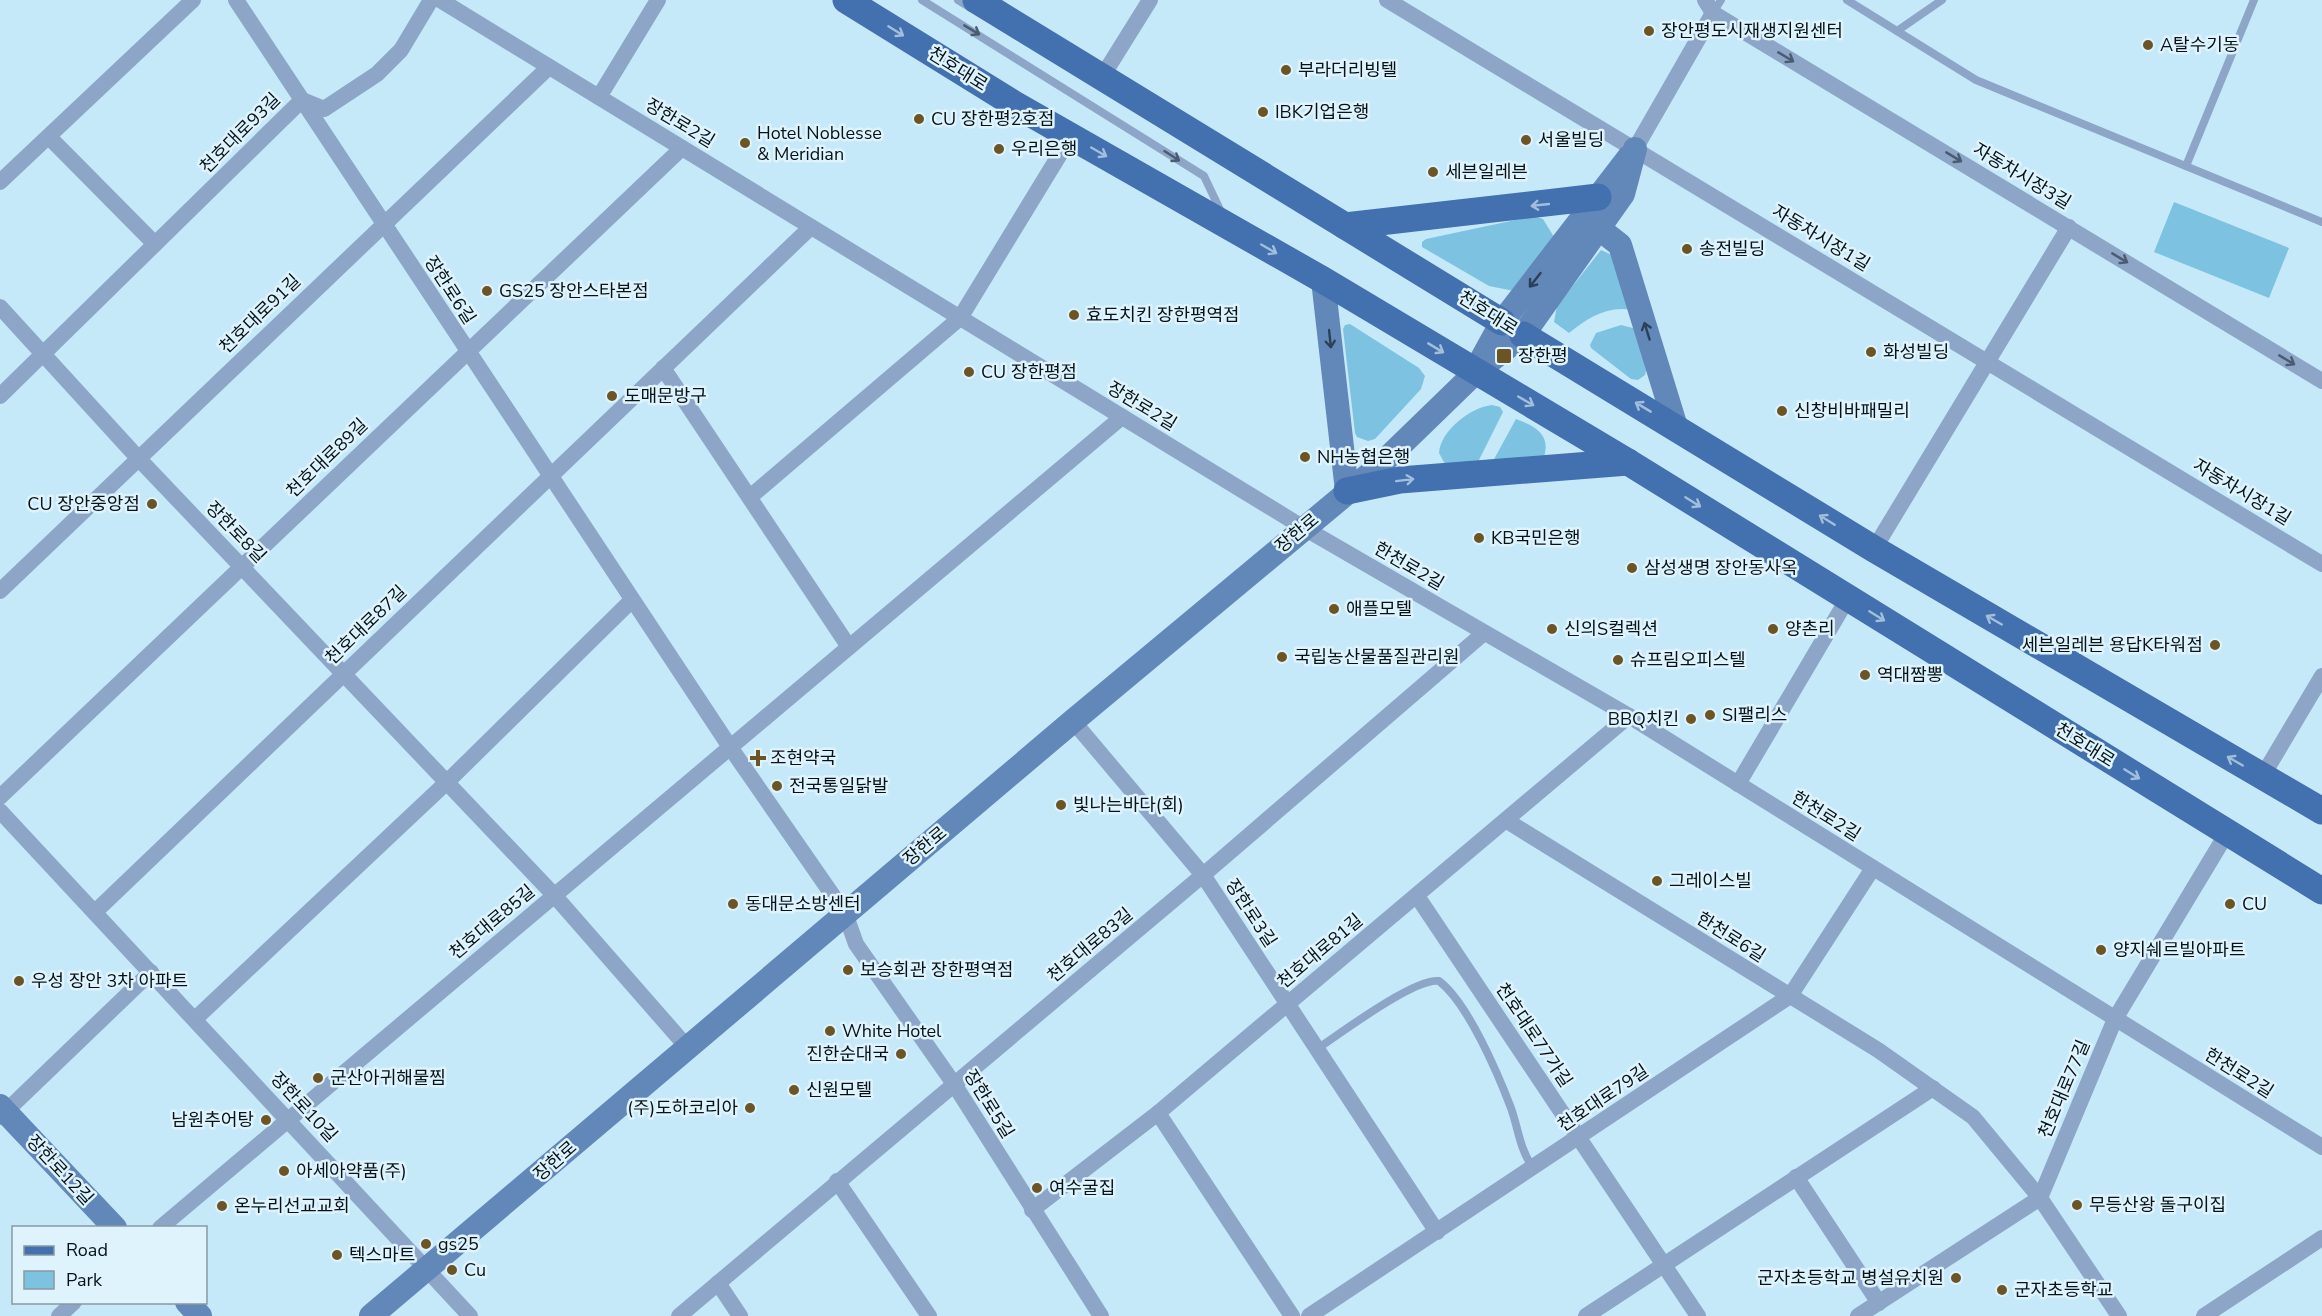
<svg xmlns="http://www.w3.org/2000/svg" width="2322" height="1316" font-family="'Nunito Sans','Noto Sans KR',sans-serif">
  <rect width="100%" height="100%" fill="#c6e9f9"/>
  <g fill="#7ec2e1">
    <polygon points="2174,202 2289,248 2269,298 2154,252"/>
    <polygon points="1534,216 1543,219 1554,237 1514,291 1489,286 1422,247 1422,242 1426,239"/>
    <path d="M1601,250L1614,256L1633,310C1608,305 1587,318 1569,333L1554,322L1557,306Z"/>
    <polygon points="1350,324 1419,368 1425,376 1421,389 1375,439 1368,441 1357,437 1355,433 1343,329 1345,325"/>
    <polygon points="1621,325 1637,329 1646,371 1645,375 1638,380 1631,379 1591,348 1590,345 1596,333"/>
    <path d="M1492,405L1500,407L1503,412L1477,464H1445L1439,453C1440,431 1471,407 1492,405Z"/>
    <path d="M1516,419C1535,426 1551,434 1544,457L1493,461Z"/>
  </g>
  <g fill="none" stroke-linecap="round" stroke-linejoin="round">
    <g stroke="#8da6c8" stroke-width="8">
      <polyline points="922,0 1204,176 1222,214"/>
      <polyline points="958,0 971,8"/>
      <polyline points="1847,0 1976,80 2322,222"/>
      <polyline points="1713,13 1721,0"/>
      <polyline points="1897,31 1942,0"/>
      <polyline points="2186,166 2254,0"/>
      <path d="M1317,1049C1341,1033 1414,978 1439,981C1468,1003 1498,1074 1511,1108C1519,1131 1519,1147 1533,1168"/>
    </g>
    <g stroke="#8da6c8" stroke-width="16">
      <polyline points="236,0 730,747 845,913 856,944 954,1084 1101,1316"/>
      <polyline points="440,0 1304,528 1629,716 2322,1147"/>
      <polyline points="1387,0 2322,564"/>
      <polyline points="1705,0 1713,13 2322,381"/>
      <polyline points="1102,77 1150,0"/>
      <polyline points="599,97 658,0"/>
      <polyline points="49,137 155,244"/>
      <polyline points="1635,149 1713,13"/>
      <polyline points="0,182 193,0"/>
      <polyline points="0,307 138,458 554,895 687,1047"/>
      <polyline points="663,368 849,647"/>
      <polyline points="0,396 302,100 324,109 377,74 401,50 431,0"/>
      <polyline points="750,497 960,318 1071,136"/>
      <polyline points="1874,549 2069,227"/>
      <polyline points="0,591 549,67"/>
      <polyline points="1073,721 1203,875 1437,1232"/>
      <polyline points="2262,777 2322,676"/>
      <polyline points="1738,784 1848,598"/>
      <polyline points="0,797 682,148"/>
      <polyline points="0,811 470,1316"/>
      <polyline points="1507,821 1878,1050 1973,1117 2040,1198 2119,1316"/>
      <polyline points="1417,896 1698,1316"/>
      <polyline points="96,911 811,227"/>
      <polyline points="195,1019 447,782 632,600"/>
      <polyline points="1158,1113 1292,1316"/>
      <polyline points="0,1117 151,972"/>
      <polyline points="1796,1177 1879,1303"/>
      <polyline points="837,1181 929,1316"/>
      <polyline points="1032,1210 1158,1113 1629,716"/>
      <polyline points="160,1228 1122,417"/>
      <polyline points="718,1283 740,1316"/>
      <polyline points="59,1316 74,1302"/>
      <polyline points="679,1316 1203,875 1484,633"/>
      <polyline points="1309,1316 1790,996 1873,868"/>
      <polyline points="1586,1316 1933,1088"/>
      <polyline points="1858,1316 2040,1198 2115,1019 2227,833"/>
      <polyline points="2204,1316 2322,1238"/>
    </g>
    <g stroke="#6287b9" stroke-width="24">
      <polyline points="1588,220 1620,245 1676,427"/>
      <polyline points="1323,280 1347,491"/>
      <polyline points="1479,364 1502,322 1629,157"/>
      <polyline points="0,1106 115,1228"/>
      <polyline points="187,1302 200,1316"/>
      <polyline points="371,1316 1073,721 1377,468 1476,372 1523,335 1623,194 1635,149"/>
    </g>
    <g stroke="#4370ae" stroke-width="27">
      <polyline points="846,0 1014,104 1323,280 1628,462 2322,891"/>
      <polyline points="976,0 1502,322"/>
      <polyline points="1345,226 1598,197"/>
      <polyline points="1523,335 1874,549 2322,811"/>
      <polyline points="1347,491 1400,480 1628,462"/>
    </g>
  </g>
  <defs><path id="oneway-shaft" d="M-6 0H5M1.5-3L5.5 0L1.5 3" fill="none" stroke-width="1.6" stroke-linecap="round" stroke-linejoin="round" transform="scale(1.5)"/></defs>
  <g stroke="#4a5c70">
    <use href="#oneway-shaft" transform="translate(972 30) rotate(31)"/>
    <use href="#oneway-shaft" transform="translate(1786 57) rotate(31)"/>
    <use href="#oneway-shaft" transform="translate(1172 156) rotate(33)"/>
    <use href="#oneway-shaft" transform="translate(1954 157) rotate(31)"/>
    <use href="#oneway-shaft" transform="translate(2120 258) rotate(31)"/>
    <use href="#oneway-shaft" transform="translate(2287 360) rotate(31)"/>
  </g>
  <g stroke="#a1bfdd">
    <use href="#oneway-shaft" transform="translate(896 31) rotate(32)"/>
    <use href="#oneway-shaft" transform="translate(1099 152) rotate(30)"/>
    <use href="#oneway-shaft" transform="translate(1540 205) rotate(174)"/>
    <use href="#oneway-shaft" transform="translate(1269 249) rotate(30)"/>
    <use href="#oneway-shaft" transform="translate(1436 348) rotate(31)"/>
    <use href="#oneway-shaft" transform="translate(1526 401) rotate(30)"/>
    <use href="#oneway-shaft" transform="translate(1643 407) rotate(-149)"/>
    <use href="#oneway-shaft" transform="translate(1405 480) rotate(-7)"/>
    <use href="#oneway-shaft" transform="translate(1693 502) rotate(32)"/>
    <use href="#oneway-shaft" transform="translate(1827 520) rotate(-148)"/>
    <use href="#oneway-shaft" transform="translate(1877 616) rotate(32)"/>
    <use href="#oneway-shaft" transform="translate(1994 620) rotate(-150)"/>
    <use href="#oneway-shaft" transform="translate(2235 761) rotate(-150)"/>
    <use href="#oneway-shaft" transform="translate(2132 774) rotate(32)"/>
  </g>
  <g stroke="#2b4158">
    <use href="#oneway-shaft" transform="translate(1535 280) rotate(128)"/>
    <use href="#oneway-shaft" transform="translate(1647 331) rotate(-107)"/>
    <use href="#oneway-shaft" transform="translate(1330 339) rotate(84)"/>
  </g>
  <g fill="#6b5524" stroke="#dff3fd" stroke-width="2">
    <circle cx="1649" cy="31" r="6"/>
    <circle cx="2148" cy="45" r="6"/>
    <circle cx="1286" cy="70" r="6"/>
    <circle cx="1263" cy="112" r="6"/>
    <circle cx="919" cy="119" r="6"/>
    <circle cx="1526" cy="140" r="6"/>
    <circle cx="745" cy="143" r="6"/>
    <circle cx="999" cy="149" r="6"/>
    <circle cx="1433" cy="172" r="6"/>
    <circle cx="1687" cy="249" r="6"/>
    <circle cx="487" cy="291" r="6"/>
    <circle cx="1074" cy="315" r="6"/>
    <circle cx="1871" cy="352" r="6"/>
    <rect x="1496" y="348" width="16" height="16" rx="3"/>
    <circle cx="969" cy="372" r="6"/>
    <circle cx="612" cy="396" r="6"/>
    <circle cx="1782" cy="411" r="6"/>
    <circle cx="1305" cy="457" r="6"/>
    <circle cx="152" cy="504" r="6"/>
    <circle cx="1479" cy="538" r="6"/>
    <circle cx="1632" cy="568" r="6"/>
    <circle cx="1334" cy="609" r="6"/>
    <circle cx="1552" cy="629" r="6"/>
    <circle cx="1773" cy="629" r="6"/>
    <circle cx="2215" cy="645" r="6"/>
    <circle cx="1282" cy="657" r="6"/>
    <circle cx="1618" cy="660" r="6"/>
    <circle cx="1865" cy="675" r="6"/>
    <circle cx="1710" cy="715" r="6"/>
    <circle cx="1691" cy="719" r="6"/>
    <path d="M755 749h6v6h6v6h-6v6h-6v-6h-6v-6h6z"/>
    <circle cx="777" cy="786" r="6"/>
    <circle cx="1061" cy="805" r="6"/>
    <circle cx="1657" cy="881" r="6"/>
    <circle cx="733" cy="904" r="6"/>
    <circle cx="2230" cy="904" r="6"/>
    <circle cx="2101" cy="950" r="6"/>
    <circle cx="848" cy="970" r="6"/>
    <circle cx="19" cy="981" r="6"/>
    <circle cx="830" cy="1031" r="6"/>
    <circle cx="901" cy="1054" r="6"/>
    <circle cx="318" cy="1078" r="6"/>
    <circle cx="794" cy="1090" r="6"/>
    <circle cx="750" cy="1108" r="6"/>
    <circle cx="266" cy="1120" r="6"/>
    <circle cx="284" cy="1171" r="6"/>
    <circle cx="1037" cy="1188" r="6"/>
    <circle cx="2077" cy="1205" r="6"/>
    <circle cx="222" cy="1206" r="6"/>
    <circle cx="426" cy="1244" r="6"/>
    <circle cx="337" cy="1255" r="6"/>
    <circle cx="452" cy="1270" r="6"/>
    <circle cx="1956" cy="1278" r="6"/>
    <circle cx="2002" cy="1290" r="6"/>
  </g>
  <g text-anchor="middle" stroke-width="5" stroke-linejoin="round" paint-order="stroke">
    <g font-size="18" fill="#061318" stroke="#dff3fd" text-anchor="start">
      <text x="1661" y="37">장안평도시재생지원센터</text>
      <text x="2160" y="51">A탈수기동</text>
      <text x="1298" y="76">부라더리빙텔</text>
      <text x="1275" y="118">IBK기업은행</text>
      <text x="931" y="125">CU 장한평2호점</text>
      <text x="757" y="139">Hotel Noblesse<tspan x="757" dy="21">&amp; Meridian</tspan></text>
      <text x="1538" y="146">서울빌딩</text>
      <text x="1011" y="155">우리은행</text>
      <text x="1445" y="178">세븐일레븐</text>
      <text x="1699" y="255">송전빌딩</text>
      <text x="499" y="297">GS25 장안스타본점</text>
      <text x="1086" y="321">효도치킨 장한평역점</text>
      <text x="1883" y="358">화성빌딩</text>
      <text x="1518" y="362">장한평</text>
      <text x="981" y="378">CU 장한평점</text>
      <text x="624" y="402">도매문방구</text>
      <text x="1794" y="417">신창비바패밀리</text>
      <text x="1317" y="463">NH농협은행</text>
      <text x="140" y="510" text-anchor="end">CU 장안중앙점</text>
      <text x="1491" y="544">KB국민은행</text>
      <text x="1644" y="574">삼성생명 장안동사옥</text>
      <text x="1346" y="615">애플모텔</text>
      <text x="1564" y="635">신의S컬렉션</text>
      <text x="1785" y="635">양촌리</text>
      <text x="2203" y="651" text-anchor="end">세븐일레븐 용답K타워점</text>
      <text x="1294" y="663">국립농산물품질관리원</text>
      <text x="1630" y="666">슈프림오피스텔</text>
      <text x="1877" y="681">역대짬뽕</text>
      <text x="1722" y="721">SI팰리스</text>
      <text x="1679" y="725" text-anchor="end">BBQ치킨</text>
      <text x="770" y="764">조현약국</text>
      <text x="789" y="792">전국통일닭발</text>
      <text x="1073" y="811">빛나는바다(회)</text>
      <text x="1669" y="887">그레이스빌</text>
      <text x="745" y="910">동대문소방센터</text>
      <text x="2242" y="910">CU</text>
      <text x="2113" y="956">양지쉐르빌아파트</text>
      <text x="860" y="976">보승회관 장한평역점</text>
      <text x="31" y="987">우성 장안 3차 아파트</text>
      <text x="842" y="1037">White Hotel</text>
      <text x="889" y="1060" text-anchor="end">진한순대국</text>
      <text x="330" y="1084">군산아귀해물찜</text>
      <text x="806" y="1096">신원모텔</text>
      <text x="738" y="1114" text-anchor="end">(주)도하코리아</text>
      <text x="254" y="1126" text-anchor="end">남원추어탕</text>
      <text x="296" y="1177">아세아약품(주)</text>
      <text x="1049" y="1194">여수굴집</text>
      <text x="2089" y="1211">무등산왕 돌구이집</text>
      <text x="234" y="1212">온누리선교교회</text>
      <text x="438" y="1250">gs25</text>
      <text x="349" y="1261">텍스마트</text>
      <text x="464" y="1276">Cu</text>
      <text x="1944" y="1284" text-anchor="end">군자초등학교 병설유치원</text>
      <text x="2014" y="1296">군자초등학교</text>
    </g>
    <g font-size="18" fill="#061318" stroke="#dff3fd">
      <text transform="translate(958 69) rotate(32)" y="6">천호대로</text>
      <text transform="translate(680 123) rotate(31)" y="6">장한로2길</text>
      <text transform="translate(240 133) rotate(-45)" y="6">천호대로93길</text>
      <text transform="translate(2022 176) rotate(31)" y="6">자동차시장3길</text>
      <text transform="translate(1821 238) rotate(31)" y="6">자동차시장1길</text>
      <text transform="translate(450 290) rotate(57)" y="6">장한로6길</text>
      <text transform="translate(1488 313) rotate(32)" y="6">천호대로</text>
      <text transform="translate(260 314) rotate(-44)" y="6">천호대로91길</text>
      <text transform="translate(1142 406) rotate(31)" y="6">장한로2길</text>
      <text transform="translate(327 458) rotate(-44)" y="6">천호대로89길</text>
      <text transform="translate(2242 492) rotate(31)" y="6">자동차시장1길</text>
      <text transform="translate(236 532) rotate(46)" y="6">장한로8길</text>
      <text transform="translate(1297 533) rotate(-40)" y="6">장한로</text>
      <text transform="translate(1409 566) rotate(30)" y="6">한천로2길</text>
      <text transform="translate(366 625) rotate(-44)" y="6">천호대로87길</text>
      <text transform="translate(2085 745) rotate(32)" y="6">천호대로</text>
      <text transform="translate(1826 816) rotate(32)" y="6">한천로2길</text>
      <text transform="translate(925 846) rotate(-40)" y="6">장한로</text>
      <text transform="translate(1251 913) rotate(57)" y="6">장한로3길</text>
      <text transform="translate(492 922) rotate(-40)" y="6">천호대로85길</text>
      <text transform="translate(1731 937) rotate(32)" y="6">한천로6길</text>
      <text transform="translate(1090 945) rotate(-40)" y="6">천호대로83길</text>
      <text transform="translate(1320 951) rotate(-40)" y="6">천호대로81길</text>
      <text transform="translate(1534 1035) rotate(56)" y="6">천호대로77가길</text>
      <text transform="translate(2239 1073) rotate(32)" y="6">한천로2길</text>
      <text transform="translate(2064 1089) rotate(-67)" y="6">천호대로77길</text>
      <text transform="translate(1603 1098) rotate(-34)" y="6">천호대로79길</text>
      <text transform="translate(989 1104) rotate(58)" y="6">장한로5길</text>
      <text transform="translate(304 1107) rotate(47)" y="6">장한로10길</text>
      <text transform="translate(555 1161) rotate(-41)" y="6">장한로</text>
      <text transform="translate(60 1170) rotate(47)" y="6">장한로12길</text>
    </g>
  </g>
  <rect x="12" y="1226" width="195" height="78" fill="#dff3fd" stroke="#8899a1" stroke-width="1.5"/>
  <rect x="24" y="1246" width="30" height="9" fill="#4370ae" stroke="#8899a1" stroke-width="1.5"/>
  <text x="66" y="1256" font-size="18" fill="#061318">Road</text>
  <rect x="24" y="1271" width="30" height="18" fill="#7ec2e1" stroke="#8899a1" stroke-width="1.5"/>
  <text x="66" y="1286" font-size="18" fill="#061318">Park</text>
</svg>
